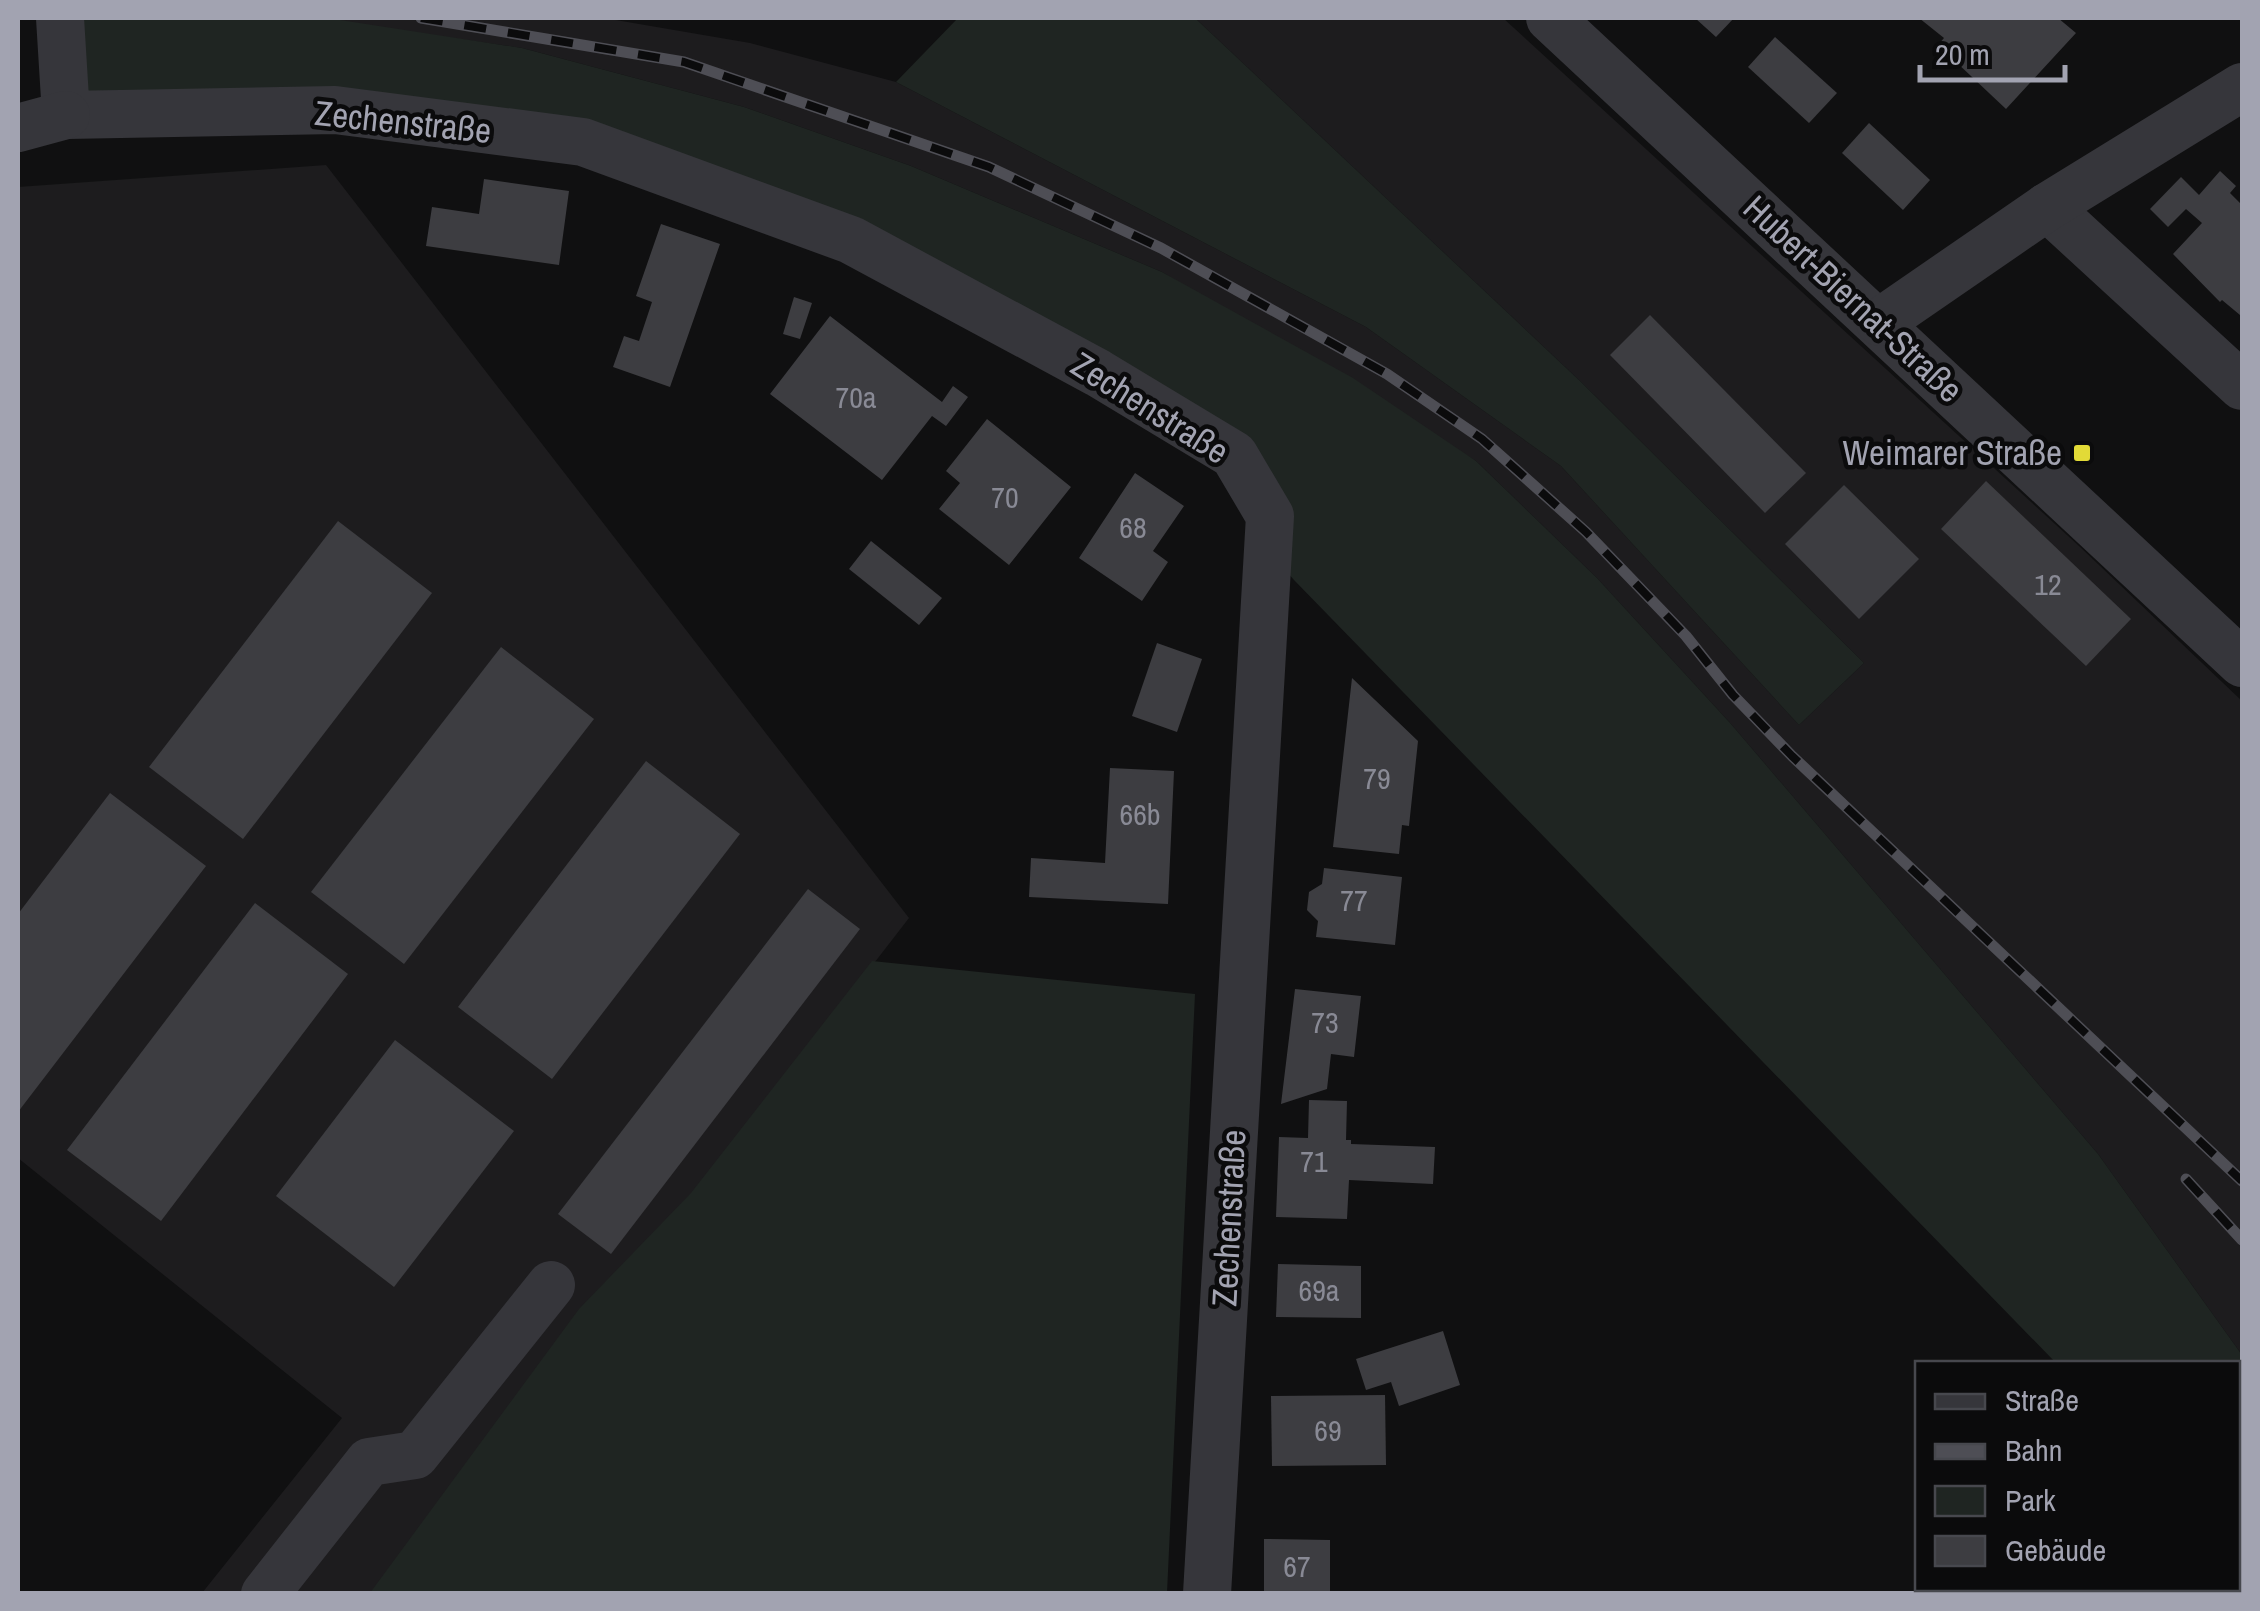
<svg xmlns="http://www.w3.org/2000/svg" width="2260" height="1611" font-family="'Archivo Narrow',sans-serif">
  <rect width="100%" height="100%" fill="#101011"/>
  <g fill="#1d1c1e">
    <polygon points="312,18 604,18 750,43 896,82 1366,327 1561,466 1799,725 1864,663 1580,381 1195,18 1503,18 2079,546 2242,701 2242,1355 2098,1154 1731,724 1597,578 1476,461 1162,272 911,166 744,107 522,48"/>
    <polygon points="326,165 909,918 387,1593 202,1593 342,1418 18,1158 18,187"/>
    <polygon points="2238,1552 2242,1557 2242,1593 1955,1593 1970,1588 2238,1588"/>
  </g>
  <g fill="#1f2522">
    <polygon points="60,18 340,20 522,48 744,107 911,166 1162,272 1353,378 1476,461 1597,578 1731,724 2098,1154 2242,1355 2242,1557 2238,1552 2238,1364 2056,1363 1294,580 1268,550 1234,455 851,240 583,142 66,115"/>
    <polygon points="958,18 1195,18 1580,381 1864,663 1799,725 1561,466 1366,327 896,82"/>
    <polygon points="872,961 1195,994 1167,1593 370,1593 579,1309 691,1193"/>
  </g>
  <g fill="#3d3d41">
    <polygon points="1695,18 1734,18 1716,37"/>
    <polygon points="1919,18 2058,18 2076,33 2006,109 1938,45 1944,38"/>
    <polygon points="1775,37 1837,93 1809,123 1748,67"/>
    <polygon points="1869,123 1930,180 1903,210 1842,153"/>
    <polygon points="2220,171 2236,186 2230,193 2242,205 2242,312 2240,315 2222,300 2220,302 2173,254 2202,223 2186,209 2168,227 2150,209 2181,177 2199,195"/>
    <polygon points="484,179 569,191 559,265 426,246 432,207 479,214"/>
    <polygon points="661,224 720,244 670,387 613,367 624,336 639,341 652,302 636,296"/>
    <polygon points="794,297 812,303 800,339 783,334"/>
    <polygon points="1650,315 1806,473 1765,513 1610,355"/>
    <polygon points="830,316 942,402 953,386 968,397 946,426 932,416 882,480 770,394"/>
    <polygon points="987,419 1071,487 1009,565 939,509 960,483 946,471"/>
    <polygon points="1135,473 1184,506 1153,551 1168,562 1142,601 1079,558"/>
    <polygon points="1986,481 2131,619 2086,666 1941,529"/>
    <polygon points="1844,485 1919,559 1859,619 1785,544"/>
    <polygon points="338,521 432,593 243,839 149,767"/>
    <polygon points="871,541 942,598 919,625 849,569"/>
    <polygon points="1157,643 1202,659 1177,732 1132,716"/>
    <polygon points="501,647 594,719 404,964 311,892"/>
    <polygon points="1352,678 1418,741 1409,826 1402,825 1399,854 1333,847"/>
    <polygon points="646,761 740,834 552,1079 458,1007"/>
    <polygon points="1110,768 1174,771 1168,904 1029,897 1031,858 1105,863"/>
    <polygon points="110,793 206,866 18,1112 18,914"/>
    <polygon points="1324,868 1402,877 1395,945 1316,937 1318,921 1307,910 1309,892 1322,884"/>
    <polygon points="808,889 860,929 611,1254 558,1214"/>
    <polygon points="255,903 348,974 161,1221 67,1150"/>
    <polygon points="1295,989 1361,996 1354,1057 1331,1054 1327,1089 1281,1104"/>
    <polygon points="395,1040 514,1131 394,1287 276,1196"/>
    <polygon points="1309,1100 1347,1101 1346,1140 1351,1140 1351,1144 1435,1147 1433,1184 1349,1180 1347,1219 1276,1217 1279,1137 1308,1138"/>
    <polygon points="1278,1264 1361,1266 1361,1318 1276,1317"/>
    <polygon points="1443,1331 1460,1385 1399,1406 1391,1382 1366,1390 1356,1359"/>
    <polygon points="1385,1395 1386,1465 1272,1466 1271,1396"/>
    <polygon points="1264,1539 1330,1540 1330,1594 1264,1594"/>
  </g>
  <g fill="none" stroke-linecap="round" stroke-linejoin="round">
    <g stroke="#36363b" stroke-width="48">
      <polyline points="60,18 66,115 335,110 583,142 851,240 1098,373 1234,455 1270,516 1207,1594"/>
      <polyline points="1550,18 2242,663"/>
      <polyline points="18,128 66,115"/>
      <polyline points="2047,207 2242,386"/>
      <polyline points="1880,322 2047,207 2242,87"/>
      <polyline points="265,1594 369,1462 415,1455 551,1285"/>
    </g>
    <defs>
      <g id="rail">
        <polyline points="421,18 684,62 989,167 1161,248 1387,374 1482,439 1586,532 1686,636 1733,695 1792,756 2242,1181"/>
        <polyline points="2186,1179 2242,1240"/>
      </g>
    </defs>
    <use href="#rail" stroke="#4e4e55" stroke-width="11"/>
    <use href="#rail" stroke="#0b0b0c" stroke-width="8" stroke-dasharray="22" stroke-linecap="butt"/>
  </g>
  <rect fill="#e2da37" stroke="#0b0b0c" stroke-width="4" x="2072" y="443" width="20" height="20" rx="5"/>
  <g text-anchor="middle" stroke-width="9" stroke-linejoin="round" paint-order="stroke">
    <g font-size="30" fill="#898a95">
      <text x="856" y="408">70a</text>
      <text x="1005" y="508">70</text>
      <text x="1133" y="538">68</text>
      <text x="2048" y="595">12</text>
      <text x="1377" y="789">79</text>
      <text x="1140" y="825">66b</text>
      <text x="1354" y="911">77</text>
      <text x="1325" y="1033">73</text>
      <text x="1314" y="1172">71</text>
      <text x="1319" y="1301">69a</text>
      <text x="1328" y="1441">69</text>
      <text x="1297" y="1577">67</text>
    </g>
    <g font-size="35" fill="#a2a3b1" stroke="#0b0b0c">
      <text transform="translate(403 122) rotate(6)" y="12">Zechenstraße</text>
      <text transform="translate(1853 299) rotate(43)" y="12">Hubert-Biernat-Straße</text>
      <text transform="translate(1150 408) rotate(32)" y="12">Zechenstraße</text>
      <text transform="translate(1229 1218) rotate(-87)" y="12">Zechenstraße</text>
    </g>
    <g font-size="35" fill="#a2a3b1" stroke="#0b0b0c" text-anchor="end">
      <text x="2062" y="465">Weimarer Straße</text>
    </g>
  </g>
  <rect width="2260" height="1611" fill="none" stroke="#a2a3b1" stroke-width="40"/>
  <rect x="1915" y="1361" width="325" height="230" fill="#0b0b0c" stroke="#47484e" stroke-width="2.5"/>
  <rect x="1935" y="1394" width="50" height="15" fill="#36363b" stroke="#47484e" stroke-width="2.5"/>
  <text x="2005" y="1411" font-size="30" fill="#a2a3b1">Straße</text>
  <rect x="1935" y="1444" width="50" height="15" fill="#4e4e55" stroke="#47484e" stroke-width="2.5"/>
  <text x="2005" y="1461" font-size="30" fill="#a2a3b1">Bahn</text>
  <rect x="1935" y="1486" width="50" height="30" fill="#1f2522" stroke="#47484e" stroke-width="2.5"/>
  <text x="2005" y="1511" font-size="30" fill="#a2a3b1">Park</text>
  <rect x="1935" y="1536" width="50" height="30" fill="#3d3d41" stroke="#47484e" stroke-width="2.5"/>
  <text x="2005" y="1561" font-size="30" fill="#a2a3b1">Gebäude</text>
  <path d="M1920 65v15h145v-15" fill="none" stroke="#a2a3b1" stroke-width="5"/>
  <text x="1935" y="65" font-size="30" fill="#a2a3b1" stroke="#0b0b0c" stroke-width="8" paint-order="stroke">20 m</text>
</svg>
